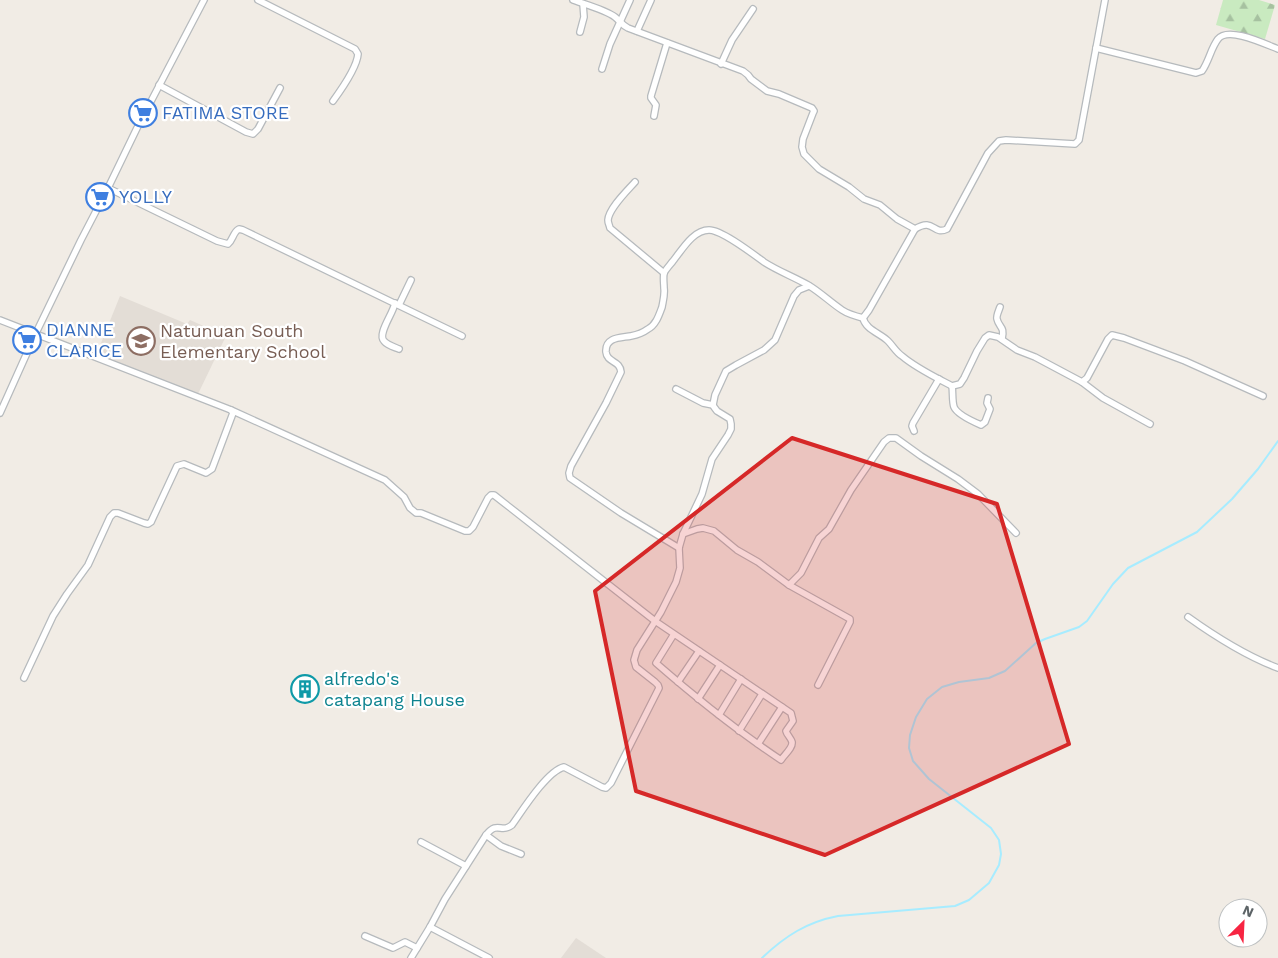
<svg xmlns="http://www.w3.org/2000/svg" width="1278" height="958" font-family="'Work Sans',sans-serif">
  <defs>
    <pattern id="forest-firs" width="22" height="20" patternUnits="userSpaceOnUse" patternTransform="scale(1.25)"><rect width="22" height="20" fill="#c9eac0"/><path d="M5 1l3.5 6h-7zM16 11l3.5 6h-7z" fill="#a6c1a0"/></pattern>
  </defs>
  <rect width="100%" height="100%" fill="#f1ece5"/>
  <g fill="#e3ddd6">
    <polygon points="120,296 187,324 190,320 226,336 197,396 95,358"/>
    <polygon points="576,938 606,958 561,958"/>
  </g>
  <polygon fill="url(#forest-firs)" points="1223,0 1259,0 1275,5 1265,39 1216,25"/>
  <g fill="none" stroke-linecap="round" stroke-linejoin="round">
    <path stroke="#a7ecff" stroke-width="2" d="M762,958C785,936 807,922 838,916L955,906L969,900L989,883L999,865L1001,854L999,840L991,828L929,779L913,761L909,748L910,735L916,717L927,699L942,687L959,682L989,678L998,674L1005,671L1036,643L1045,639L1079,627L1087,621L1113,584L1128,568L1197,532L1232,499L1258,469L1278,441"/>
    <defs>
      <g id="minor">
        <path d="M258,0L355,49L358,54C357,68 341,90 333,101"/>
        <path d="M573,0C584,4 606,10 615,17C620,21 622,25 628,28L743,71L748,75L751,79L767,91L779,94L812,108L814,111L813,113L803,139L802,147L804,154L819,169L849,187L864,199L880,205L897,219L915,229"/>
        <polyline points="637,31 651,0"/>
        <polyline points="580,32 584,17 583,4"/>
        <path d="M1096,48L1196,73L1202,71C1209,61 1211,48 1218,39C1228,26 1265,44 1278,49"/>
        <polyline points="721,64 732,40 753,9"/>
        <polyline points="602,69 610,44 630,0"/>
        <polyline points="159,85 246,132 253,134 258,129 280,88"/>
        <polyline points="654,116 656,105 651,98 651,96 667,43"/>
        <path d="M635,182C628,190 609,208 608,220C608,223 609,224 610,228L664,273"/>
        <path d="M108,188L217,241L228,244C233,240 233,232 239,229L243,230L462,336"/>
        <path d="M395,303C393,314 377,334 384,341C387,345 394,347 399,349"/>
        <polyline points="399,305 411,280"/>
        <path d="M1000,307C999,310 996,316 997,319C999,328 1005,326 1002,339"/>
        <path d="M863,318C866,330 880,333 888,341C893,346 896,352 902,356C916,368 935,377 952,386L960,384L964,378L977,351L985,338L989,335L998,337L1017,350L1035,357L1082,382L1087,378L1108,339L1112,335L1124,338L1185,361L1263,396"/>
        <polyline points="0,320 226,408 231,410 233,413 212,469 206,473 184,464 177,466 151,522 148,524 144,523 118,513 114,513 110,517 88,565 67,594 53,616 24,678"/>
        <polyline points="1082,382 1103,398 1150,424"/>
        <path d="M952,386C953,392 952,401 954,407C957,414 974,422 981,425L985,422L990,409L987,403L988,398"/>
        <polyline points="676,389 703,403 713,405"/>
        <path d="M231,410L385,480L404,497L410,508L416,513H421L465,531H469L473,527L488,498L491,495H494L655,621L791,713L793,721L786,731C787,735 791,738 792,742C793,748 784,755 781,760C736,730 696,698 656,663L674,634"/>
        <polyline points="0,413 35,335 81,240 108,188 137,128 204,0"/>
        <polyline points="914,431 912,426 913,423 939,379"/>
        <polyline points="683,534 697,529 703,528 714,531 737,550 758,562 789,585 850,619 850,622 818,685"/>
        <path d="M679,548L621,513L570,478L569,473L571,466L606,403L621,372C620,360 607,363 606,352C605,337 620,338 631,336C636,335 644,332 648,329C656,325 659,315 662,307C663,301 665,295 664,288C664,284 663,278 664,273C666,269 670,265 673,261C682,250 693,230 709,230C722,230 753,254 764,262C778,271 794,277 808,285C820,292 830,302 842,310C848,314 855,316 863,318L869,310L915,229C934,217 933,236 947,229L988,153L999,141L1006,140L1075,144L1079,140L1105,0"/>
        <polyline points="789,585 801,573 819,538 829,529 851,490 884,442 889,438 896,438 921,456 958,479 978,494 1016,533"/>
        <path d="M1188,617C1216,637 1246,656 1278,668"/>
        <polyline points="678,682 699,651"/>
        <polyline points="698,699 720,665"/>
        <polyline points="719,715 741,679"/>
        <polyline points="739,731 762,694"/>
        <polyline points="758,744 782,707"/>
        <polyline points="486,835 501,846 521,854"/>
        <polyline points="421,842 466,866"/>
        <polyline points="430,927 489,958"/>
        <polyline points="365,936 393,948 405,942 417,948"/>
        <path d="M411,958L430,927L445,899L486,835C498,820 501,834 512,825C522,811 547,771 564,767L602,787L606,788L611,783L659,688L658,685L655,682L636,667L634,660L637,650L661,612L676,582L680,568L679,548L683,534L702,494L712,459L728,435L731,429V424L730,419L717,411L714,407L713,405L715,395L726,371L736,365L764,350L775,340L794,296L799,290L809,286"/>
      </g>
    </defs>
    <use href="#minor" stroke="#b6babd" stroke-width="8"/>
    <use href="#minor" stroke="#fff" stroke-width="5.5"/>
  </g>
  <path fill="#d62828" fill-opacity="0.2" stroke="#d62828" stroke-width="4" stroke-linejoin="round" d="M792,438L997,504L1069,744L825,855L636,791L595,591Z"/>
  <defs>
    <symbol id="supermarket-ring" viewBox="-11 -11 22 22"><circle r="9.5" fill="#fff" stroke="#3f7fe0" stroke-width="1.5"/><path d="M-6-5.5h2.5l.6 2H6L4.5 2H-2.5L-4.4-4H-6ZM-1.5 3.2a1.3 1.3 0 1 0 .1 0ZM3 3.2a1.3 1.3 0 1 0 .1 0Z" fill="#3f7fe0"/></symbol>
    <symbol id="school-ring" viewBox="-11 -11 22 22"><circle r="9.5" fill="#fff" stroke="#8d6e63" stroke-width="1.5"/><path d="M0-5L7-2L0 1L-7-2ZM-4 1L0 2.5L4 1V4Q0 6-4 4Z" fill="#8d6e63"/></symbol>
    <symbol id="building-ring" viewBox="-11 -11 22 22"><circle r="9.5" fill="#fff" stroke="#0f9aa8" stroke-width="1.5"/><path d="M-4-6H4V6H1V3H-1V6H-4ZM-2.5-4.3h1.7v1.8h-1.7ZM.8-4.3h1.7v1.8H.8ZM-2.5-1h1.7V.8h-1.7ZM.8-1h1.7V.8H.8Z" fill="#0f9aa8"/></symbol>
  </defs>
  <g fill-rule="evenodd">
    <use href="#supermarket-ring" x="127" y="97" width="32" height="32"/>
    <use href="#supermarket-ring" x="84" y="181" width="32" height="32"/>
    <use href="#supermarket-ring" x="11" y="324" width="32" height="32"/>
    <use href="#school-ring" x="125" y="325" width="32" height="32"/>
    <use href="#building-ring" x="289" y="673" width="32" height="32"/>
  </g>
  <g text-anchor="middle" stroke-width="4.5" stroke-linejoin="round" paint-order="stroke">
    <g font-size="18" fill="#366cbe" stroke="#fff" text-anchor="start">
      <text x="162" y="119">FATIMA STORE</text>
      <text x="119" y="203">YOLLY</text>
      <text x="46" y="336">DIANNE<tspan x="46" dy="21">CLARICE</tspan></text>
    </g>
    <g font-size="18" fill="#785e54" stroke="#fff" text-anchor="start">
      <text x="160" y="337">Natunuan South<tspan x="160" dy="21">Elementary School</tspan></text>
    </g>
    <g font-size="18" fill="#0d838f" stroke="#fff" text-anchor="start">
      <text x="324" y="685">alfredo's<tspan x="324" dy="21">catapang House</tspan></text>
    </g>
  </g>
  <g transform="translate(1243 923) rotate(24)"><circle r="24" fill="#ffffff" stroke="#bec1c2"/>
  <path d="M0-4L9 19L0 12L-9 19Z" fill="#f72542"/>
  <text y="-8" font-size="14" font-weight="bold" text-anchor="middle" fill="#5d6467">N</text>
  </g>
</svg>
